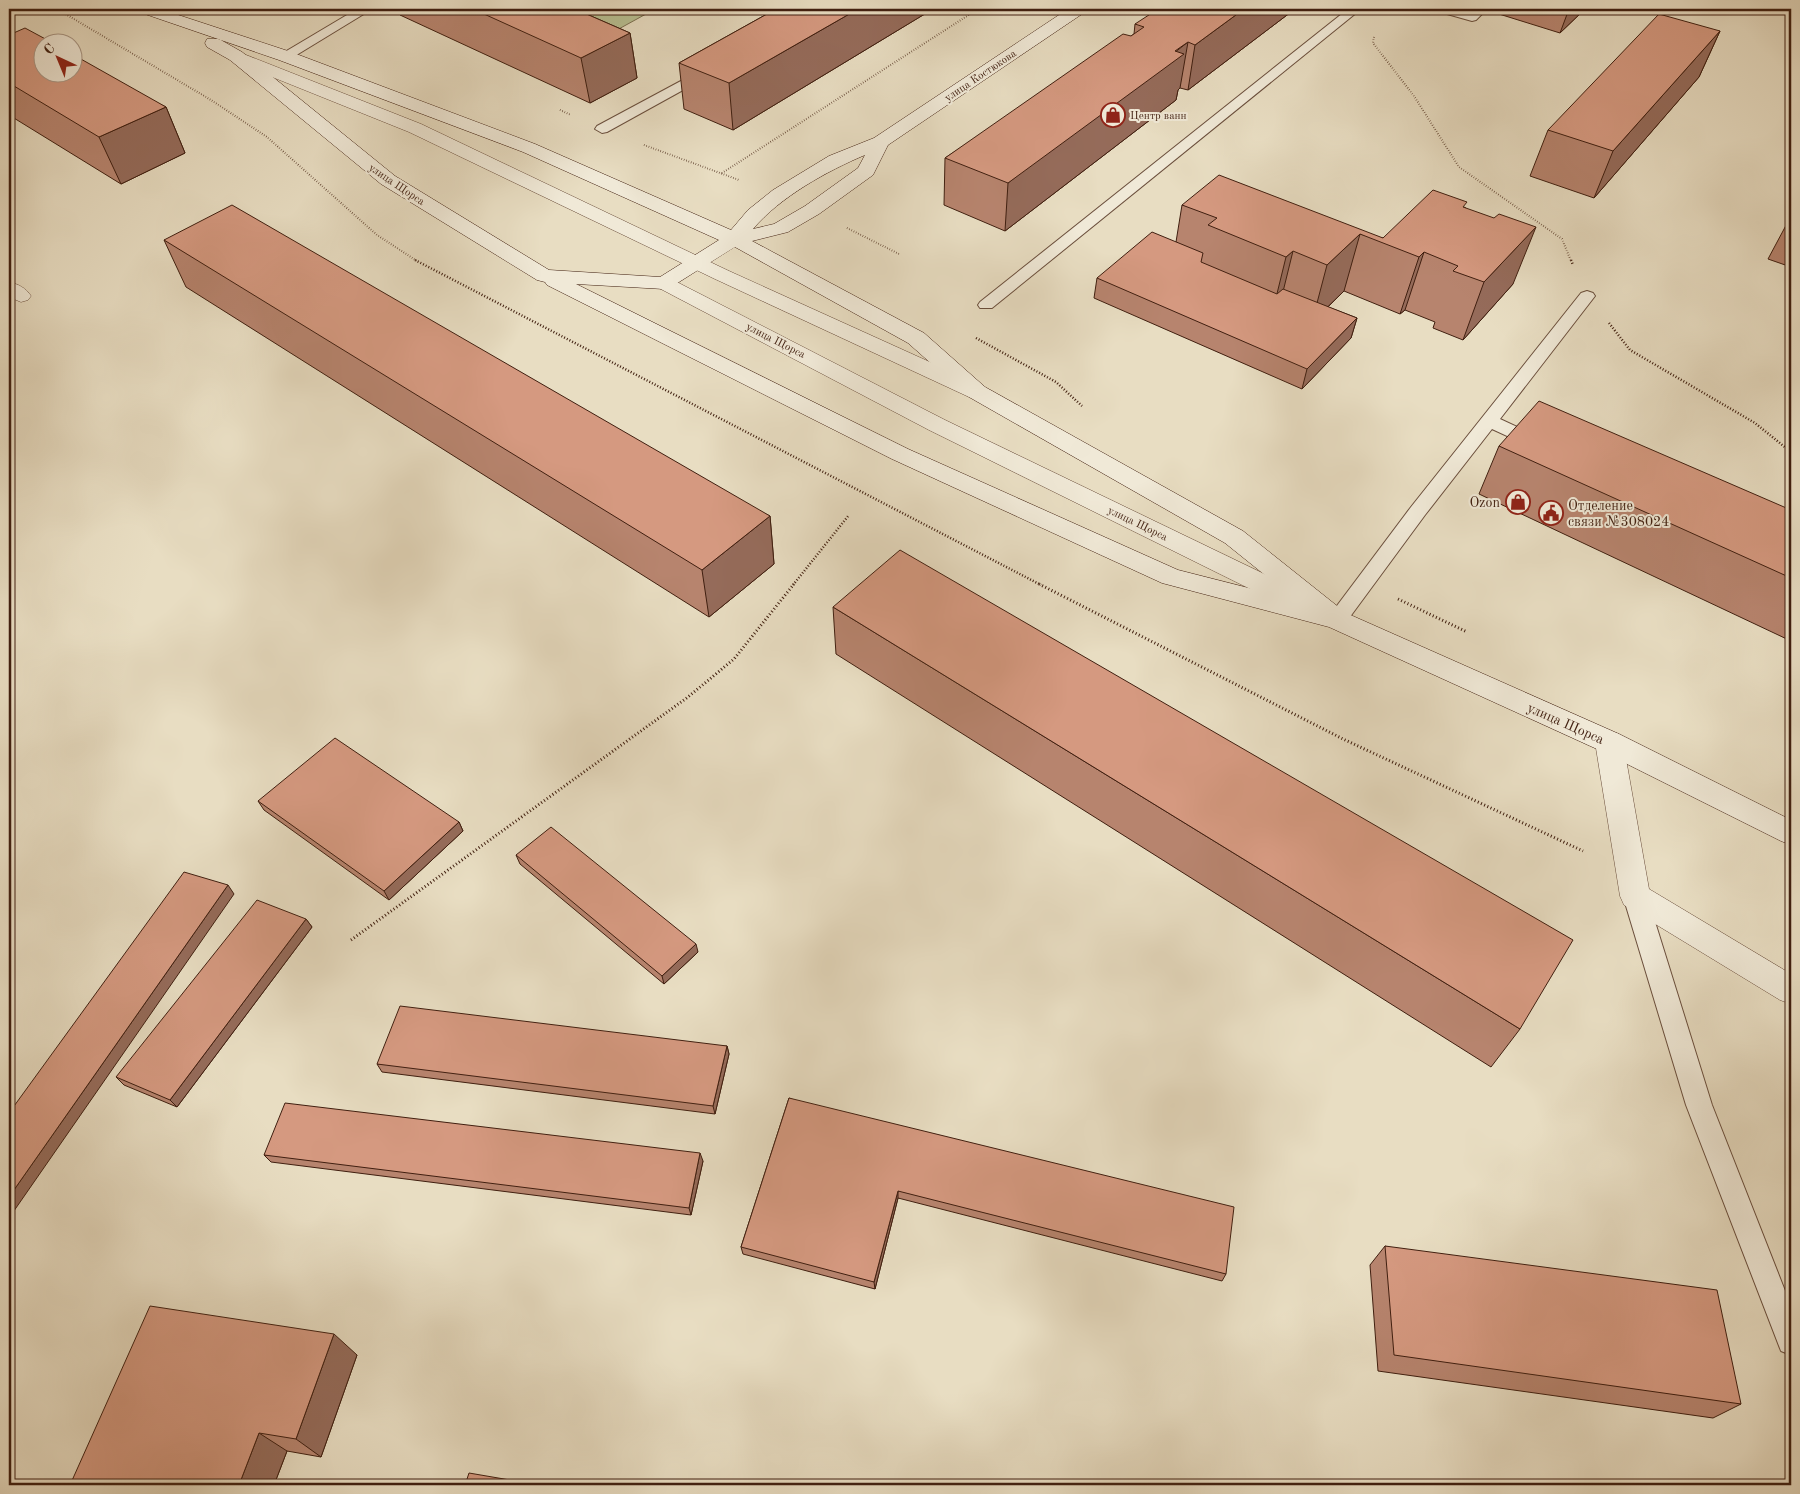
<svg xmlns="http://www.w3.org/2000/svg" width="1800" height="1494" font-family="'Old Standard TT',serif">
  <rect width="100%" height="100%" fill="#e8ddc2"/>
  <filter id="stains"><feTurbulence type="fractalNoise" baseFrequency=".004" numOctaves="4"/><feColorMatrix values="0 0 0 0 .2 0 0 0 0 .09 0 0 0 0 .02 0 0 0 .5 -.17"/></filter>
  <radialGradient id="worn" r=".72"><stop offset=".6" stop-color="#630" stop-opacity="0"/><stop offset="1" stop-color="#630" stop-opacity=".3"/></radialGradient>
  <polygon fill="#b8c092" stroke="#7c7051" points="528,9 649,9 646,14 606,36"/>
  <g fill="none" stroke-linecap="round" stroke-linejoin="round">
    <defs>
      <g id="service">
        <polygon points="357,9 372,9 290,59 285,60 278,56"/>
        <polygon points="1348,9 1361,9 992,308 980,308 978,305 980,302"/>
        <polygon points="1438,9 1457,9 1470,12 1474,9 1487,9 1476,20 1472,21 1440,12"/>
        <polygon points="707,67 712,68 714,71 712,74 607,132 602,133 595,129 597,126"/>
        <polygon points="1587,291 1593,293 1595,296 1500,419 1543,439 1546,443 1543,447 1537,449 1531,447 1492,429 1425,515 1344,625 1337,627 1330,625 1327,620 1330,615 1411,507 1581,293"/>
        <polygon points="1635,886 1643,889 1647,896 1712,1105 1791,1306 1791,1355 1781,1351 1686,1105 1623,896 1627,889"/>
      </g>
      <g id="minor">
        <polygon points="236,51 421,124 729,271 985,387 988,392 985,397 977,399 969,397 715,279 409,132 230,60 228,56 230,52"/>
        <polygon points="664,277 671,279 945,420 1337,609 1341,616 1337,623 1328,625 1319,623 929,430 657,287 654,283 657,279"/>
        <path d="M9,282C18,284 26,288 31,296L28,300L21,302L9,297Z"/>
        <polygon points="1609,731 1619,734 1623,742 1649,889 1791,974 1791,1004 1780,1000 1624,905 1620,896 1595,742 1599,734"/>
      </g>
      <path id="secondary" d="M144,9H160L291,52L535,144L731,230L748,210L773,190L829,156L874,138L1068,9H1087L1085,12L888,145L873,175L819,214L788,232L752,241L924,333L985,387L1243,531L1346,613L1619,734L1791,820V845L1781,841L1599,750L1329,627L1162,583L892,459L547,285L545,282L537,280L381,184L230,60L207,47L205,43L207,39H219L242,52L395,176L549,270L660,277L719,240L523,152L279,60L145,14L143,11ZM865,155L858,168L805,206L774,224L753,229C780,197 827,171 865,155ZM735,247L908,343L969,397L1225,543L1296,600L1178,570L908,449L576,284L664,289L671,287Z"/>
    </defs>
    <use href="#service" stroke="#6a4e3c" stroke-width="2"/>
    <use href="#minor" stroke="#6a4e3c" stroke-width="1"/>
    <use href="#secondary" stroke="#401f10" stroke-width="1"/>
    <g stroke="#401f10" stroke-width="2" stroke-dasharray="0.5 2" stroke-linecap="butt">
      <polyline points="57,9 211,100 267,137 377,235 417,261"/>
      <polyline points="1374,37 1373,43 1414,96 1459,167 1562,239 1571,261"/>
      <polyline points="560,110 571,115"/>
      <polyline points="644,145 739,180"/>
      <polyline points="722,173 978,9"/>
      <polyline points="847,228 899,254"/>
    </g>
    <g stroke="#401f10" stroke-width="2.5" stroke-dasharray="1 2" stroke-linecap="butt">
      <polyline points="415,260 1041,585"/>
      <polyline points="1571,260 1573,265"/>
      <polyline points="1609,323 1630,350 1755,423 1791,452"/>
      <polyline points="976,338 1056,382 1082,406"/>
      <polyline points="793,585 849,515"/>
    </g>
    <g stroke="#401f10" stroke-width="3" stroke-dasharray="1 2.5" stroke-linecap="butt">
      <polyline points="1039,584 1343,739 1583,851"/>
      <polyline points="1398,599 1467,632"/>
      <polyline points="351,940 688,697 734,659 794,584"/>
    </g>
    <use href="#service" fill="#f0e9d7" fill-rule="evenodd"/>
    <use href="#minor" fill="#f0e9d7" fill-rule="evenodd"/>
    <use href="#secondary" fill="#f0e9d7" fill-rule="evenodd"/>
  </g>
  <g fill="#b7846e" stroke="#401f10">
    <polygon points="399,9 575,9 630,33 637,78 590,103 400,15"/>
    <polygon points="776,9 933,9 733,130 684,109 679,63"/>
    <polygon points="1295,9 1188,90 1180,88 1178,90 1176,100 1005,231 944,205 945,158 1131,36 1134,34 1135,24"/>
    <polygon points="1500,9 1585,9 1560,33 1499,14"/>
    <polygon points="1720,31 1699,77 1594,198 1530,176 1548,130"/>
    <polygon points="9,35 166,107 185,153 121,184 9,115"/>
    <polygon points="1182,205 1383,238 1465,207 1513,284 1463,340 1433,328 1435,322 1405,310 1400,314 1344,291 1328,307 1357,318 1351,338 1302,389 1094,298 1097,278 1176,242"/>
    <polygon points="1791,216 1791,267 1768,259"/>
    <polygon points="164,240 770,516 774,564 709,617 186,287"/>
    <polygon points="1499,446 1791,510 1791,641 1479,494"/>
    <polygon points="833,607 1520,1029 1491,1067 836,654"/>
    <polygon points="258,801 459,822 463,831 389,900 264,810"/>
    <polygon points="516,855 698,952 664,984 520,864"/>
    <polygon points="306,919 312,927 177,1107 124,1085 116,1077"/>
    <polygon points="727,1046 729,1054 715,1114 382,1072 377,1064"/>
    <polygon points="789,1098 1226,1274 1222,1281 898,1198 875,1289 743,1254 741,1247"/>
    <polygon points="264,1155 703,1161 691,1215 271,1162"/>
    <polygon points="1385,1246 1741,1404 1713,1418 1378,1371 1370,1265"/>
    <polygon points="357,1355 321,1457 287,1451 274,1485 70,1485"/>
  </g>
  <g fill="#956b5a" stroke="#401f10">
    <polygon points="858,9 933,9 733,130 729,83"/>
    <polygon points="1244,9 1295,9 1188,90 1195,45"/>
    <polygon points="1569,9 1585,9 1560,33"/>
    <polygon points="1720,31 1699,77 1594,198 1613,151"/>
    <polygon points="630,33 637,78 590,103 581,58"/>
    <polygon points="1188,42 1180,88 1178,90 1176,100 1005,231 1008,183"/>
    <polygon points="166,107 185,153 121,184 99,137"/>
    <polygon points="1536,227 1513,284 1463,340 1484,282"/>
    <polygon points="1360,234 1344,291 1312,322 1327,265"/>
    <polygon points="1293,251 1279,308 1272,314 1286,257"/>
    <polygon points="1424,252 1405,310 1400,314 1419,257"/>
    <polygon points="1357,318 1351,338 1302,389 1307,369"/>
    <polygon points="770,516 774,564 709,617 702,570"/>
    <polygon points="459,822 463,831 389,900 384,891"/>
    <polygon points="228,885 234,894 9,1218 9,1197"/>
    <polygon points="306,919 312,927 177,1107 170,1100"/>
    <polygon points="696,944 698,952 664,984 662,976"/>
    <polygon points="727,1046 729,1054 715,1114 713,1106"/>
    <polygon points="700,1153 703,1161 691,1215 689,1208"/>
    <polygon points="898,1191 898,1198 875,1289 874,1282"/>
    <polygon points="334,1334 357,1355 321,1457 296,1439"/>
    <polygon points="259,1433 287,1451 274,1485 239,1485"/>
  </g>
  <g fill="#d59980" stroke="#401f10">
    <polygon points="473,9 575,9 630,33 581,58"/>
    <polygon points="776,9 858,9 729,83 679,63"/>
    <polygon points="1158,9 1244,9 1195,45 1188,42 1175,51 1184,54 1008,183 945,158 1123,34 1131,36 1144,27 1135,24"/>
    <polygon points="1659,14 1720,31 1613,151 1548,130"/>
    <polygon points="25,28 51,42 42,42 42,72 72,72 72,54 166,107 99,137 9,83 9,35"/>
    <polygon points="1219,175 1383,238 1433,190 1467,202 1463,207 1494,218 1499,214 1536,227 1484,282 1453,271 1458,266 1424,252 1419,257 1360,234 1327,265 1293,251 1286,257 1208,225 1217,218 1182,205"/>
    <polygon points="232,205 770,516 702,570 164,240"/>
    <polygon points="1152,232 1203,253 1201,262 1277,294 1283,289 1357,318 1307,369 1097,278"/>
    <polygon points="1539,401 1791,510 1791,578 1499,446"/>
    <polygon points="900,550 1573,940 1520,1029 833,607"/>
    <polygon points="335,738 459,822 384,891 258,801"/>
    <polygon points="551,827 696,944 662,976 516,855"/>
    <polygon points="184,872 228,885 9,1197 9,1113"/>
    <polygon points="257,900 306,919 170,1100 116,1077"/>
    <polygon points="400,1006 727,1046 713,1106 377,1064"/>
    <polygon points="789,1098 1234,1207 1226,1274 898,1191 874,1282 741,1247"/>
    <polygon points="285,1103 700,1153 689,1208 264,1155"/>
    <polygon points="1385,1246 1717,1290 1741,1404 1394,1355"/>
    <polygon points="150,1306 334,1334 296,1439 259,1433 239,1485 70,1485"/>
    <polygon points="469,1473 539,1485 465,1485"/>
  </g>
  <defs>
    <symbol id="shop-ring" viewBox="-11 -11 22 22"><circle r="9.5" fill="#f0e9d7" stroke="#8f2418" stroke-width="1.5"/><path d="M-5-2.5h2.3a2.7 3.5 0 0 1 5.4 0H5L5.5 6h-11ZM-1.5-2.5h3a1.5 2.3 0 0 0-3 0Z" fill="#8f2418"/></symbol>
    <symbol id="civic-ring" viewBox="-11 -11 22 22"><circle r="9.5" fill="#f0e9d7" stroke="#8f2418" stroke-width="1.5"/><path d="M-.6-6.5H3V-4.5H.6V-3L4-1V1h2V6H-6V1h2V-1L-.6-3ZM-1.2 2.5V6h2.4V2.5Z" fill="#8f2418"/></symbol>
  </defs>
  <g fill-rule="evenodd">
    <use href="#shop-ring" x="1099" y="101" width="28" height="28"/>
    <use href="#shop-ring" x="1504" y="488" width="28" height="28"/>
    <use href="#civic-ring" x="1537" y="499" width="28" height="28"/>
  </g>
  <g text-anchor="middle" stroke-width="4" stroke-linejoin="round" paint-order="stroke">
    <g font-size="11" fill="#401f10" stroke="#f0e9d7">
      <text transform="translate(980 75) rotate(-34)" y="4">улица Костюкова</text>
      <text transform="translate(397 184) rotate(34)" y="4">улица Щорса</text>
      <text transform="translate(776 340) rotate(27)" y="4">улица Щорса</text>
      <text transform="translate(1138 523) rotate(26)" y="4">улица Щорса</text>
    </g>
    <g font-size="11" fill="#401f10" stroke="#f0e9d7" text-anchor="start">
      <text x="1130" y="119">Центр ванн</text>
    </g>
    <g font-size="14" fill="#401f10" stroke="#f0e9d7" text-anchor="end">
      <text x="1500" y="507">Ozon</text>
      <text x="1568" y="510" text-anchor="start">Отделение<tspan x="1568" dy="16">связи №308024</tspan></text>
    </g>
    <g font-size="14" fill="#401f10" stroke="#f0e9d7">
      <text transform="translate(1566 723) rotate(24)" y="5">улица Щорса</text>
    </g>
  </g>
  <rect width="1800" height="1494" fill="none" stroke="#e8ddc2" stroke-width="30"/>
  <rect x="10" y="10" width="1780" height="1474" fill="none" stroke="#401f10" stroke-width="2.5"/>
  <rect x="15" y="15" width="1770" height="1464" fill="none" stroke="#401f10"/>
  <g transform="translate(58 58) rotate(316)"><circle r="24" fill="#f0e9d7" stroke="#aa9887"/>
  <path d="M0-4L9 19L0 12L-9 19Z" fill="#8f2418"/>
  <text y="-8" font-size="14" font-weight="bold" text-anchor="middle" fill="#401f10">С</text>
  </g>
  <rect width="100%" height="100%" filter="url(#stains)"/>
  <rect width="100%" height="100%" fill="url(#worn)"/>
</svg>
